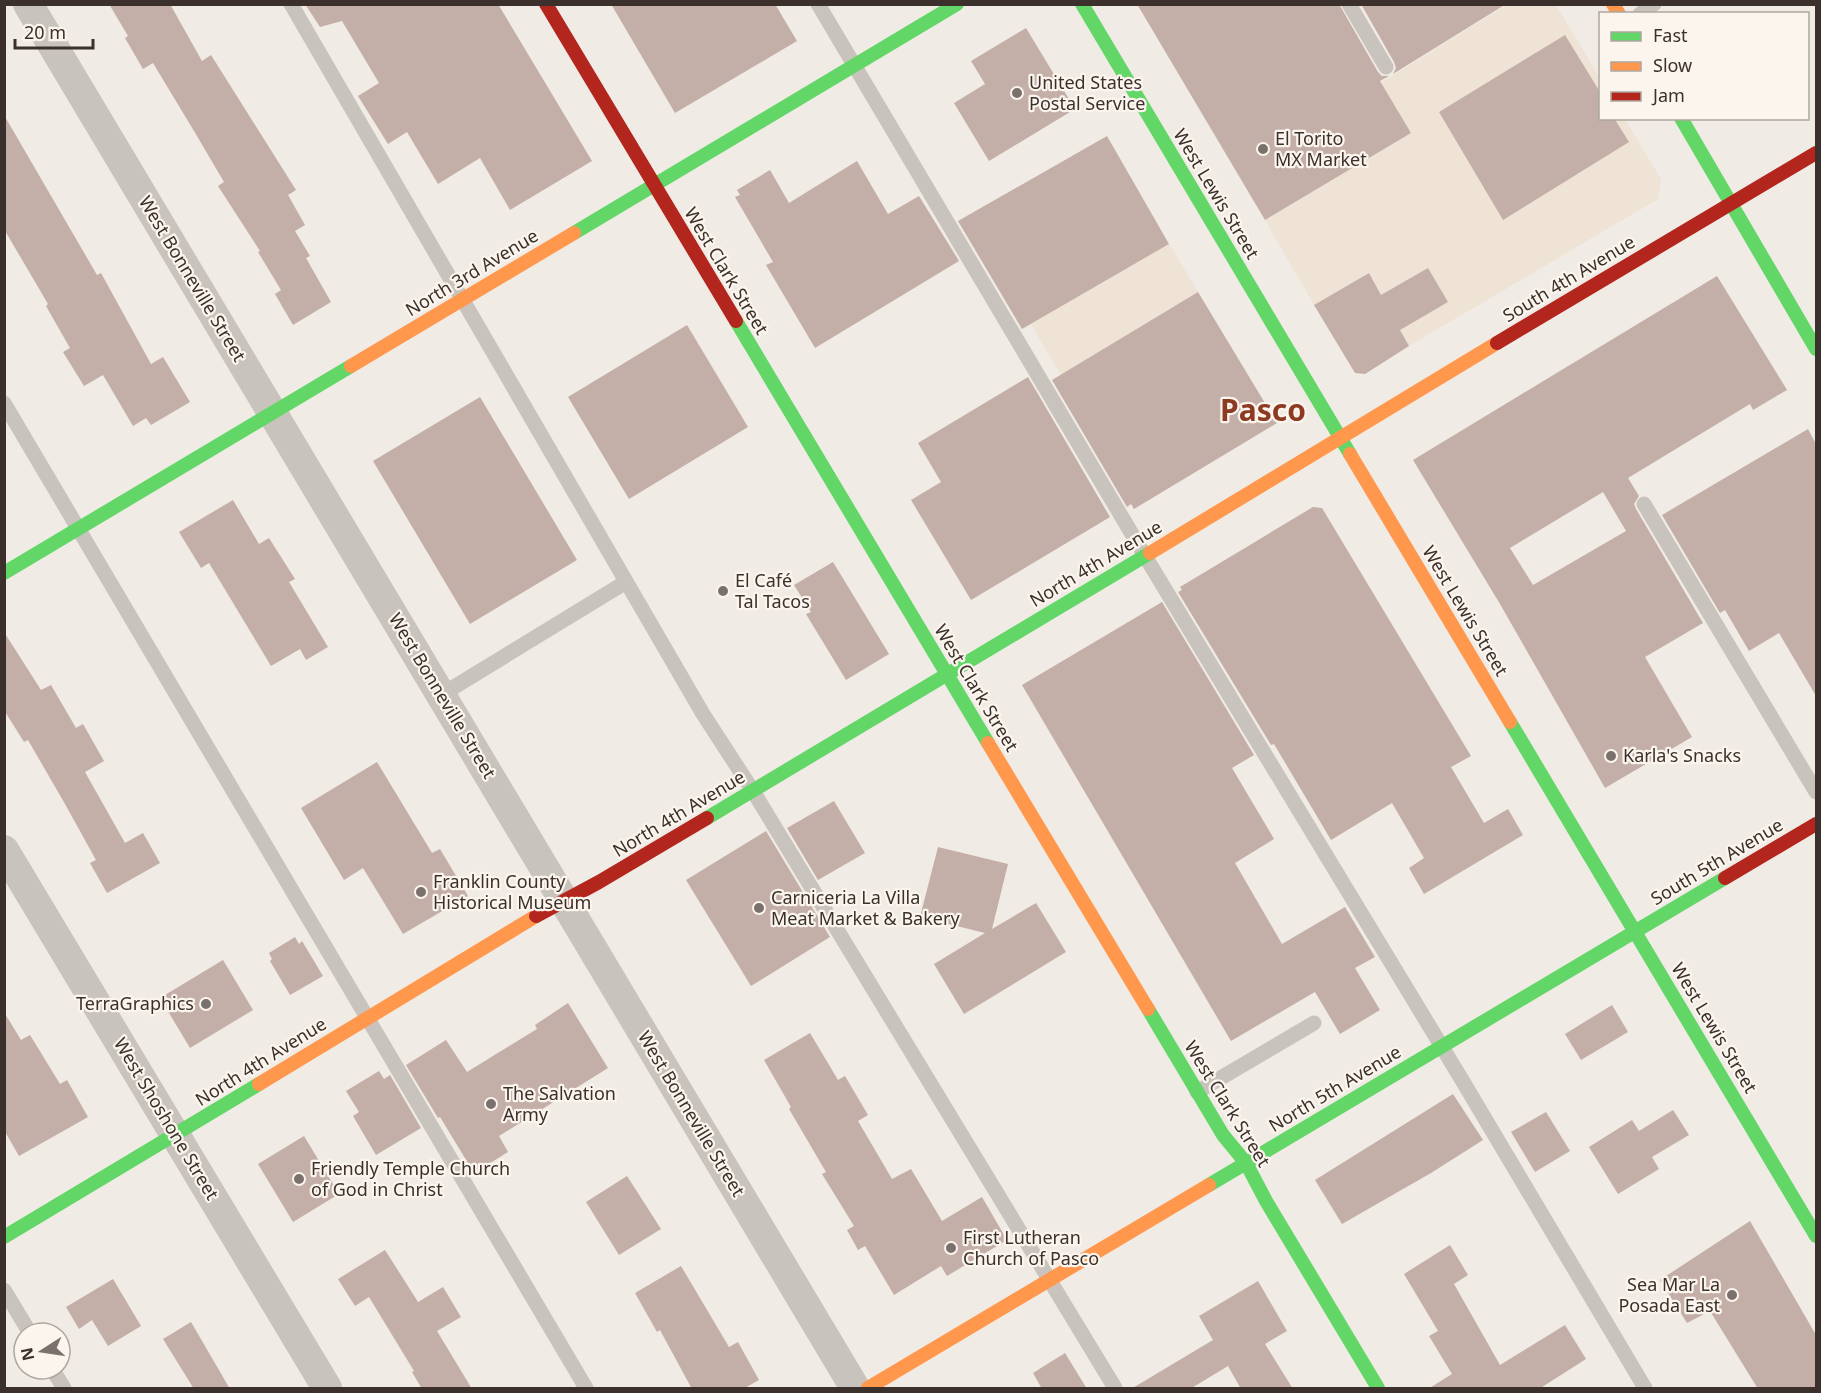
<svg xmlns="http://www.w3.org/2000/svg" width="1821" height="1393" font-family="'Noto Sans',sans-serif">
  <rect width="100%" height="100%" fill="#f0ebe5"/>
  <g fill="#eee3d5">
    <polygon points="1506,5 1556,5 1600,78 1600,118 1625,119 1661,179 1658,199 1409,346 1369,273 1314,305 1265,220 1411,133 1381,83"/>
    <polygon points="1169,244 1198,292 1061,375 1031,324"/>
  </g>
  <g fill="#c3afa7" fill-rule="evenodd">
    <polygon points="109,4 170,4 202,61 211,55 296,190 288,195 305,225 295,231 310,256 306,258 331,302 293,325 275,294 281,290 258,252 260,251 218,186 224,182 197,136 153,63 143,69 125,38 128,36"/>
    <polygon points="305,4 498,4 592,161 510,210 480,158 438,184 407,132 388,144 358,96 379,83 342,21 320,27"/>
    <polygon points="611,4 775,4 797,41 675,113"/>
    <polygon points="1137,4 1339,4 1378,72 1382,76 1389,76 1380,81 1411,133 1265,220"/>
    <polygon points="1361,4 1506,4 1393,74 1396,68 1394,62"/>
    <polygon points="1026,28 1075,109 989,161 954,103 985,84 971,61"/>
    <polygon points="1565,35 1600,92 1600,118 1614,118 1629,142 1503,220 1439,112"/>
    <polygon points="4,115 97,275 101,273 151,364 163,357 190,402 151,425 146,418 133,426 103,375 84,386 63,352 70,348 46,306 48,304 4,229"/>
    <polygon points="1107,136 1169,244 1022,329 958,221"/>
    <polygon points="857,161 888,214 919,196 959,261 815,348 766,265 773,262 735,197 740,195 737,190 770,170 789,203"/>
    <polygon points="1428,268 1448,302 1400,330 1409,346 1365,374 1355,373 1314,305 1369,273 1381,295"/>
    <path d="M1717,276L1787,390L1753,410L1750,404L1628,478L1639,496L1634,504L1636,509L1703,623L1645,657L1692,737L1605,788L1500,604L1413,460ZM1603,492L1626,531L1533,585L1510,548Z"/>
    <polygon points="1198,292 1277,423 1134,509 1131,504 1127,507 1052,380"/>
    <polygon points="687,325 748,427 629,499 568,397"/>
    <polygon points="1028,377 1110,517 971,600 911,500 941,482 918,443"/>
    <polygon points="480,397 577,560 470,624 373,461"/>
    <polygon points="1808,429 1816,444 1816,696 1779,633 1749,651 1725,610 1720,613 1662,515"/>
    <polygon points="233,500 259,544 269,538 295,579 289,582 328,647 306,660 300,649 271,666 209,563 201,568 179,532"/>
    <polygon points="1313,507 1322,508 1471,756 1451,767 1484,823 1508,809 1523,835 1424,894 1409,868 1424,858 1392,803 1331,840 1274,744 1271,745 1178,592 1182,590 1180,587"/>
    <polygon points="833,562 889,654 846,680 806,614 811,612 794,585"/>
    <polygon points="1162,602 1254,755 1232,768 1274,839 1235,863 1282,944 1345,907 1375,957 1355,968 1380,1010 1340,1034 1315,992 1231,1041 1022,685"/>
    <polygon points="4,632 41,690 51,685 76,728 83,724 104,761 85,772 125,843 143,833 160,863 107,893 90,863 96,860 65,804 28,740 24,742 4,710"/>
    <polygon points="377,762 432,853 440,849 468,896 403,934 363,868 344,880 301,808"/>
    <polygon points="834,801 865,853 818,880 787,828"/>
    <polygon points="766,831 830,937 751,986 686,880"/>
    <polygon points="938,847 1008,864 992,929 1036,903 1066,952 964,1014 934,964 985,933 920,917"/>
    <polygon points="295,937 299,944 302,941 323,976 290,995 270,961 272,959 269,953"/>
    <polygon points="223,960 253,1010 190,1048 160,998"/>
    <polygon points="568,1003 608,1068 499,1136 508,1152 474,1173 440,1117 438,1118 406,1065 446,1040 467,1072 537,1029 535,1025"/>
    <polygon points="1612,1005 1628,1032 1581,1060 1565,1034"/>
    <polygon points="4,1012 21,1040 30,1035 60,1084 67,1080 88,1117 19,1156 4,1130"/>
    <polygon points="810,1033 838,1080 845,1076 868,1115 858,1121 892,1179 911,1169 942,1221 982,1197 1007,1240 947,1276 941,1266 894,1295 865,1246 858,1250 847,1230 854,1226 822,1174 826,1172 789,1109 791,1107 764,1060"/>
    <polygon points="379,1071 384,1079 390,1075 421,1128 376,1155 353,1116 359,1112 346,1091"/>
    <polygon points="1453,1094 1483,1140 1431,1173 1342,1224 1315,1180"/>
    <polygon points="1673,1110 1689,1135 1652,1157 1659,1169 1618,1194 1589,1147 1632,1120 1639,1131"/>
    <polygon points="1546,1112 1570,1151 1535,1172 1511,1132"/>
    <polygon points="304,1136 339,1194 293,1222 258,1164"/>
    <polygon points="627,1176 661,1229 619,1255 586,1202"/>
    <polygon points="1750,1221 1816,1335 1816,1389 1758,1389 1710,1311 1687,1323 1660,1280"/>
    <polygon points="1450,1245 1468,1275 1454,1284 1500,1365 1565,1325 1586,1359 1539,1389 1428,1389 1452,1374 1429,1336 1438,1331 1404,1274"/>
    <polygon points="385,1250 418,1302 443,1287 461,1317 437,1331 472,1389 422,1389 412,1372 414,1371 369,1297 355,1306 338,1279"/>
    <polygon points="681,1266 729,1347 738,1342 759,1380 743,1389 692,1389 660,1330 657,1332 635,1293"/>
    <polygon points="113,1279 141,1326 108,1346 92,1320 79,1329 66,1307"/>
    <polygon points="1258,1281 1287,1331 1265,1344 1293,1389 1241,1389 1228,1366 1190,1389 1131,1389 1213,1340 1199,1316"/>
    <polygon points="191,1322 230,1389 194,1389 163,1339"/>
    <polygon points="1065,1353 1087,1389 1042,1389 1033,1373"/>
  </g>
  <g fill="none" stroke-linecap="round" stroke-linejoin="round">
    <g stroke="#c9c3be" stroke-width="15">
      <polyline points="291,4 703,714 753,791 1115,1388"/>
      <polyline points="818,4 1145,556 1462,1080 1645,1388"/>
      <polyline points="1349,4 1386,67"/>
      <polyline points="1640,14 1654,4"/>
      <polyline points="4,403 586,1388"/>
      <polyline points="1644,504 1816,792"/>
      <polyline points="441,695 626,582"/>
      <polyline points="1197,1092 1314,1023"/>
      <polyline points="4,1290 30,1333"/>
      <polyline points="52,1369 64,1388"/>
    </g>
    <g stroke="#c9c3be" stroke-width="30">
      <polyline points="28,4 855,1388"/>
      <polyline points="4,850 327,1388"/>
    </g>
    <g stroke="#63d668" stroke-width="14">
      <polyline points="1082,4 1350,454"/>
      <polyline points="1681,118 1816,349"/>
      <polyline points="574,233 957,4"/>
      <polyline points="736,321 988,743"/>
      <polyline points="4,573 351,366"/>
      <polyline points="1510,722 1816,1236"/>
      <polyline points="707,818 1150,553"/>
      <polyline points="1148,1009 1223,1135 1246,1163 1266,1201 1378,1388"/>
      <polyline points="1209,1185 1725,878"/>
      <polyline points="4,1237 259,1084"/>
    </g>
    <g stroke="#ff974d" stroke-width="14">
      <polyline points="1613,4 1619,14"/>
      <polyline points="351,366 574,233"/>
      <polyline points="1350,454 1510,722"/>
      <polyline points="1150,553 1497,343"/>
      <polyline points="988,743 1148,1009"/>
      <polyline points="259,1084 536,916"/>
      <polyline points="868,1388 1209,1185"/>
    </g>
    <g stroke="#b3261e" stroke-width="14">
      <polyline points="546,4 736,321"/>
      <polyline points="1497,343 1816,153"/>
      <polyline points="1725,878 1816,824"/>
      <polyline points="536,916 599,882 707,818"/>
    </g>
  </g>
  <g fill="#7a716c" stroke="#fbf5ee" stroke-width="2">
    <circle cx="1017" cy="93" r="6"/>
    <circle cx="1263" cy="149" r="6"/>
    <circle cx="723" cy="591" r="6"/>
    <circle cx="1611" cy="756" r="6"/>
    <circle cx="421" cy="892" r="6"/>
    <circle cx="759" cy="908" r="6"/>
    <circle cx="206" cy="1004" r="6"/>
    <circle cx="491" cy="1104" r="6"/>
    <circle cx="299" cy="1179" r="6"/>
    <circle cx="951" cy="1248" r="6"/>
    <circle cx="1732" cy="1295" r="6"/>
  </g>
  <g text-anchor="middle" stroke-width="4.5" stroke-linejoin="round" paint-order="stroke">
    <g font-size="18" fill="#3b302b" stroke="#fbf5ee" text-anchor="start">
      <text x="1029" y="89">United States<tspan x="1029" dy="21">Postal Service</tspan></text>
      <text x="1275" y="145">El Torito<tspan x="1275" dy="21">MX Market</tspan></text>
      <text x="735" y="587">El Café<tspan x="735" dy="21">Tal Tacos</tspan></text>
      <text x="1623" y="762">Karla's Snacks</text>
      <text x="433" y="888">Franklin County<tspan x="433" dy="21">Historical Museum</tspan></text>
      <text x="771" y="904">Carniceria La Villa<tspan x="771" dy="21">Meat Market &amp; Bakery</tspan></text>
      <text x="194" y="1010" text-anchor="end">TerraGraphics</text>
      <text x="503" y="1100">The Salvation<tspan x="503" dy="21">Army</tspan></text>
      <text x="311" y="1175">Friendly Temple Church<tspan x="311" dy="21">of God in Christ</tspan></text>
      <text x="963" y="1244">First Lutheran<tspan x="963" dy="21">Church of Pasco</tspan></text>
      <text x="1720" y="1291" text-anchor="end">Sea Mar La<tspan x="1720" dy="21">Posada East</tspan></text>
    </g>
    <g font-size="18" fill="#3b302b" stroke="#fbf5ee">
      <text transform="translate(1216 194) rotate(59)" y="6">West Lewis Street</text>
      <text transform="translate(726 271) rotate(59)" y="6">West Clark Street</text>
      <text transform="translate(472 273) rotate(-31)" y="6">North 3rd Avenue</text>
      <text transform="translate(192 279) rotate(59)" y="6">West Bonneville Street</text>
      <text transform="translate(1569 279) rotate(-31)" y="6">South 4th Avenue</text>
      <text transform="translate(1096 564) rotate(-31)" y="6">North 4th Avenue</text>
      <text transform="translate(1465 611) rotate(59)" y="6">West Lewis Street</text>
      <text transform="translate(976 688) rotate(59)" y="6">West Clark Street</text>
      <text transform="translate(442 696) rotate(59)" y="6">West Bonneville Street</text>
      <text transform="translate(679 814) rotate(-31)" y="6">North 4th Avenue</text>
      <text transform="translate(1717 862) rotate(-31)" y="6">South 5th Avenue</text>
      <text transform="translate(1714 1028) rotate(59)" y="6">West Lewis Street</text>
      <text transform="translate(261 1062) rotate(-32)" y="6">North 4th Avenue</text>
      <text transform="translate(1335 1089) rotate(-31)" y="6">North 5th Avenue</text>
      <text transform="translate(1227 1104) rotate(58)" y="6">West Clark Street</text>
      <text transform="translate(691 1114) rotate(59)" y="6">West Bonneville Street</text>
      <text transform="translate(166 1119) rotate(59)" y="6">West Shoshone Street</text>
    </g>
    <g font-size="30" font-weight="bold" fill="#8c3b22" stroke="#fbf5ee">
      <text x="1263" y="421">Pasco</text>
    </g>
  </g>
  <rect width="1821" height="1393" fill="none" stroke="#3b302b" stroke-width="12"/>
  <rect x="1599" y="12" width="210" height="108" fill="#fbf5ee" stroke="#aea6a0" stroke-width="1.5"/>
  <rect x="1611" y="32" width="30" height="9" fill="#63d668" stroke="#aea6a0" stroke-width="1.5"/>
  <text x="1653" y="42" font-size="18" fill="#3b302b">Fast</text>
  <rect x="1611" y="62" width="30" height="9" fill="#ff974d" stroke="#aea6a0" stroke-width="1.5"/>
  <text x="1653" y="72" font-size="18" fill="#3b302b">Slow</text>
  <rect x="1611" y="92" width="30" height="9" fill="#b3261e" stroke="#aea6a0" stroke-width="1.5"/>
  <text x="1653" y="102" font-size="18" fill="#3b302b">Jam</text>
  <g transform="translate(42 1351) rotate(258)"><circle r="28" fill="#fbf5ee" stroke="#aea6a0" stroke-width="1.5"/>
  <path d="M0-4.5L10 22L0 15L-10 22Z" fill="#7a716c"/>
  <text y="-9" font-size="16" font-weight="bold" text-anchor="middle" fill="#3b302b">N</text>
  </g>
  <path d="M15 39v9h78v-9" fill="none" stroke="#3b302b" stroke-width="3"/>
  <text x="24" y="39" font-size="18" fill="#3b302b" stroke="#fbf5ee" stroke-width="4.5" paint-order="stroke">20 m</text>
</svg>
